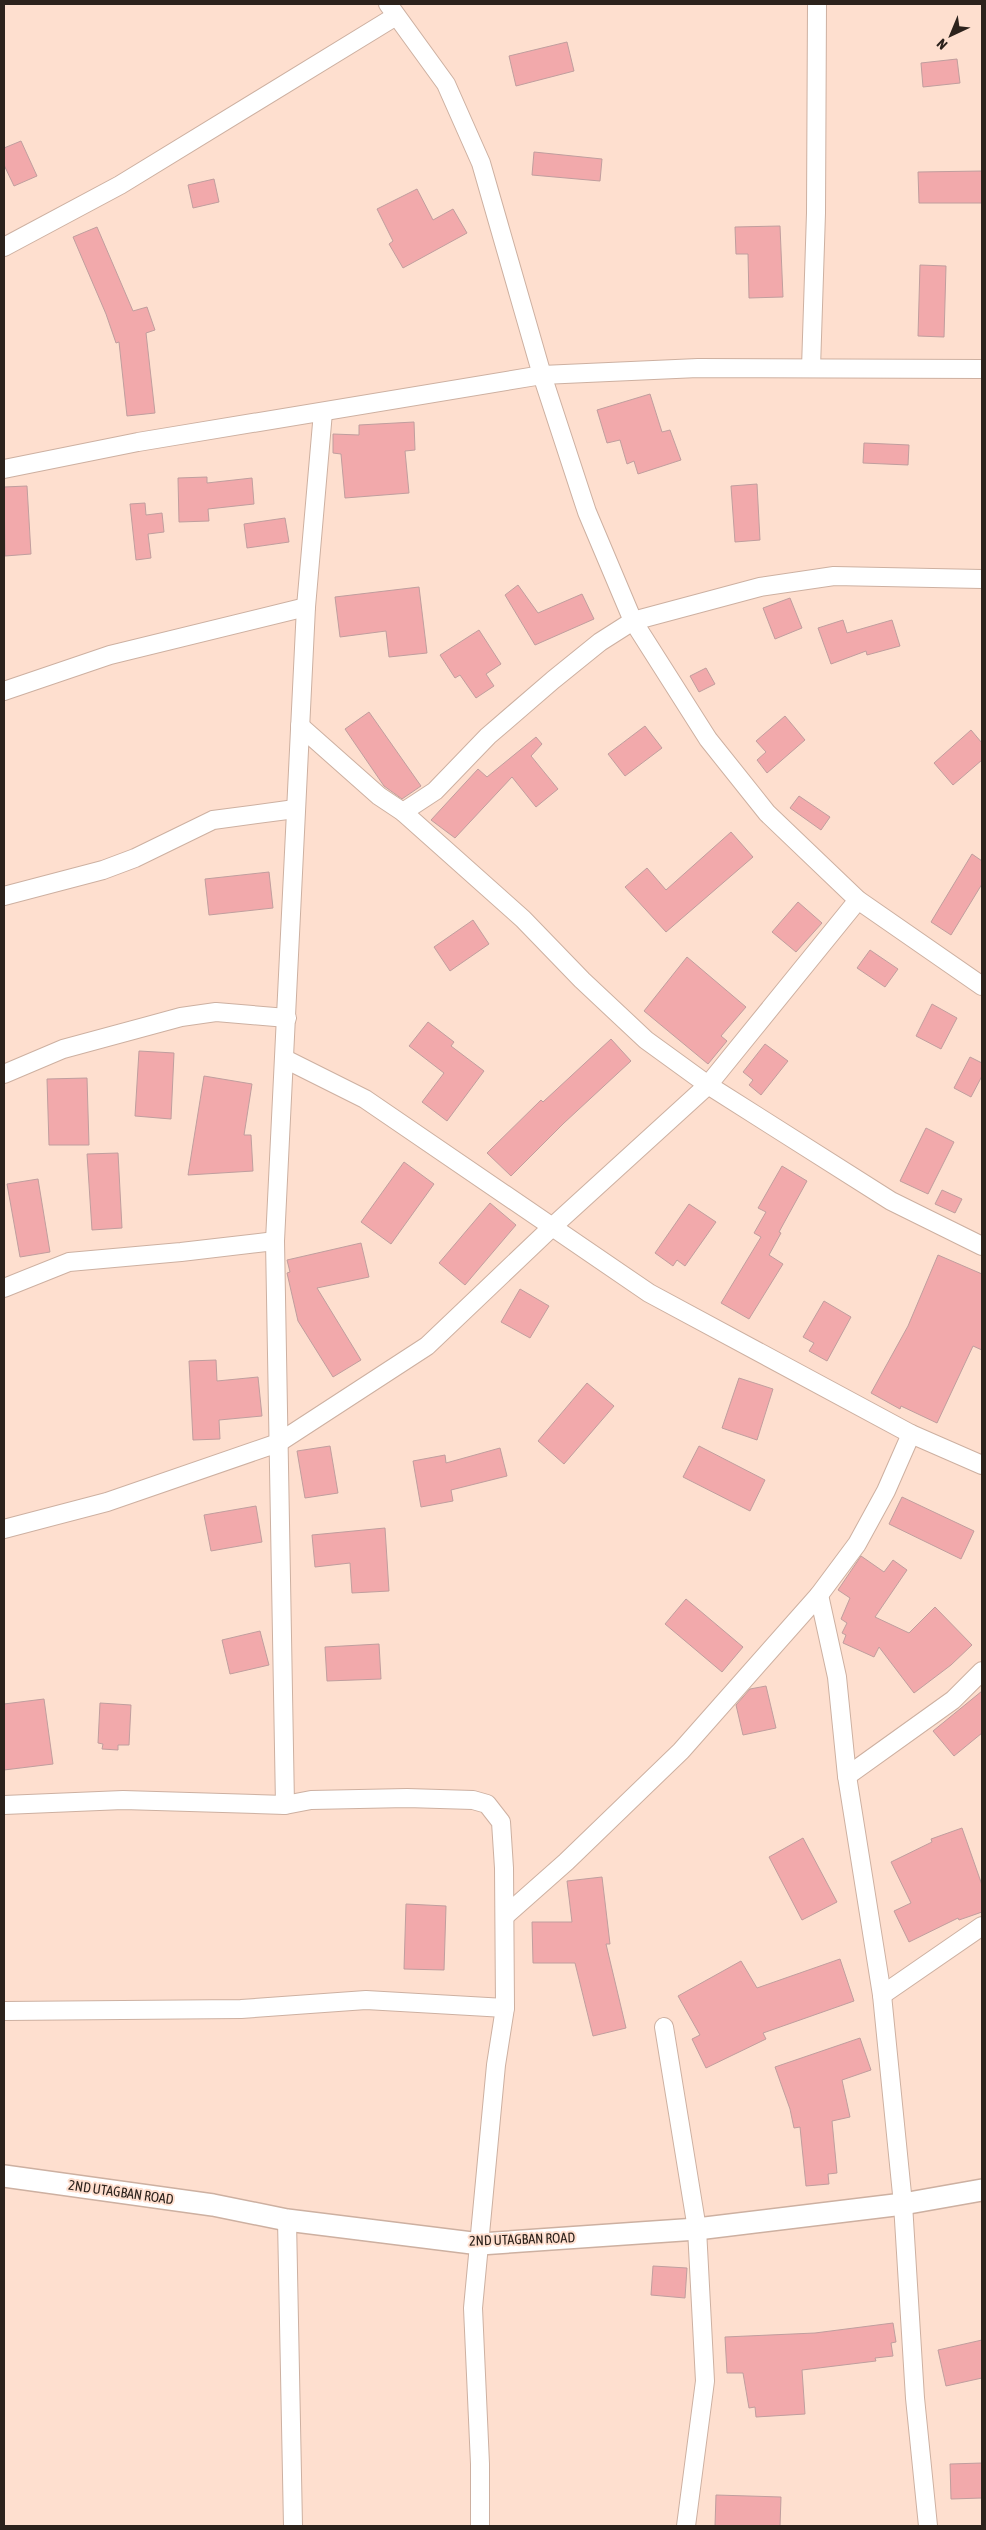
<svg xmlns="http://www.w3.org/2000/svg" width="986" height="2530" font-family="'Asap Condensed',sans-serif">
  <rect width="100%" height="100%" fill="#fedfcf"/>
  <g fill="#f2a9ab" stroke="#c09e9e">
    <polygon points="567,42 574,71 516,86 509,56"/>
    <polygon points="957,59 960,83 923,87 921,63"/>
    <polygon points="21,141 37,176 14,186 4,165 4,148"/>
    <polygon points="534,152 602,159 600,181 532,175"/>
    <polygon points="982,171 982,203 919,203 918,172"/>
    <polygon points="214,179 219,202 193,208 188,185"/>
    <polygon points="417,189 433,220 453,209 467,233 403,268 389,244 393,241 377,209"/>
    <polygon points="780,226 783,297 749,298 748,254 736,254 735,227"/>
    <polygon points="97,227 133,311 147,307 155,330 146,333 155,413 127,416 119,342 116,343 106,314 73,237"/>
    <polygon points="920,265 946,266 944,337 918,336"/>
    <polygon points="650,394 662,432 670,430 681,460 638,474 634,461 627,464 620,440 607,443 597,410"/>
    <polygon points="414,422 415,450 405,451 409,493 345,498 341,454 333,453 333,434 359,435 359,425"/>
    <polygon points="864,443 909,445 908,465 863,463"/>
    <polygon points="207,477 207,483 252,478 254,504 208,509 209,521 179,522 178,478"/>
    <polygon points="757,484 760,540 735,542 731,486"/>
    <polygon points="27,486 31,554 5,556 4,487"/>
    <polygon points="145,503 146,515 162,513 164,532 148,534 151,558 136,560 130,504"/>
    <polygon points="285,518 289,542 247,548 244,524"/>
    <polygon points="518,585 538,613 582,594 594,619 535,645 505,595"/>
    <polygon points="419,587 427,653 389,657 386,631 340,637 335,597"/>
    <polygon points="790,598 802,628 775,639 763,608"/>
    <polygon points="843,620 847,633 892,620 900,646 867,655 866,651 831,664 818,628"/>
    <polygon points="479,630 501,664 486,674 494,686 476,698 460,675 455,678 440,655"/>
    <polygon points="706,668 715,684 699,692 690,676"/>
    <polygon points="369,712 421,786 402,799 384,786 345,729"/>
    <polygon points="785,716 805,740 767,773 757,760 766,752 756,741"/>
    <polygon points="645,726 662,748 625,776 608,754"/>
    <polygon points="971,730 982,743 982,760 953,785 934,763"/>
    <polygon points="536,737 542,744 531,756 558,789 536,807 512,777 455,838 431,820 478,769 487,777"/>
    <polygon points="799,796 830,817 821,830 790,808"/>
    <polygon points="731,832 753,857 666,932 625,887 647,868 666,890"/>
    <polygon points="972,854 982,861 982,884 951,935 931,922"/>
    <polygon points="269,872 273,908 209,915 205,879"/>
    <polygon points="798,902 822,923 796,952 772,932"/>
    <polygon points="473,920 489,944 450,971 434,947"/>
    <polygon points="870,950 898,969 885,987 857,968"/>
    <polygon points="687,957 746,1007 721,1036 727,1041 708,1064 644,1011"/>
    <polygon points="932,1004 957,1018 941,1049 916,1036"/>
    <polygon points="428,1022 454,1042 451,1046 484,1071 447,1121 422,1102 444,1073 409,1046"/>
    <polygon points="611,1039 631,1061 564,1123 511,1176 487,1153 541,1100 543,1102"/>
    <polygon points="765,1044 788,1061 761,1095 749,1085 753,1080 743,1072"/>
    <polygon points="139,1051 174,1053 171,1119 135,1116"/>
    <polygon points="970,1057 982,1063 982,1076 971,1097 954,1088"/>
    <polygon points="204,1076 252,1084 244,1135 251,1135 253,1171 188,1175"/>
    <polygon points="87,1078 89,1145 49,1145 47,1079"/>
    <polygon points="926,1128 954,1142 928,1194 900,1181"/>
    <polygon points="118,1153 122,1228 92,1230 87,1154"/>
    <polygon points="404,1162 434,1184 391,1244 361,1222"/>
    <polygon points="782,1166 807,1181 779,1232 781,1233 769,1255 783,1264 749,1319 721,1303 761,1237 754,1233 766,1212 758,1208"/>
    <polygon points="38,1179 50,1252 20,1257 7,1184"/>
    <polygon points="942,1190 962,1199 955,1213 935,1204"/>
    <polygon points="490,1203 516,1225 465,1285 439,1263"/>
    <polygon points="689,1204 716,1222 685,1266 677,1260 673,1266 655,1253"/>
    <polygon points="361,1243 369,1277 317,1288 361,1360 333,1377 298,1321 287,1273 290,1272 287,1260"/>
    <polygon points="938,1255 982,1274 982,1350 973,1346 937,1423 901,1406 900,1409 871,1393 908,1326"/>
    <polygon points="520,1289 549,1306 530,1338 501,1322"/>
    <polygon points="824,1301 851,1317 827,1361 809,1351 814,1343 803,1337"/>
    <polygon points="216,1360 217,1381 258,1377 262,1416 219,1420 220,1439 193,1440 189,1361"/>
    <polygon points="739,1378 773,1389 757,1440 722,1428"/>
    <polygon points="587,1383 614,1406 564,1464 538,1441"/>
    <polygon points="330,1446 338,1493 305,1498 297,1451"/>
    <polygon points="699,1446 765,1480 750,1511 683,1477"/>
    <polygon points="500,1448 507,1476 451,1490 453,1501 421,1507 413,1461 445,1455 446,1463"/>
    <polygon points="902,1497 974,1531 961,1559 889,1524"/>
    <polygon points="256,1506 262,1542 211,1551 204,1515"/>
    <polygon points="385,1528 389,1591 352,1593 350,1563 315,1567 312,1535"/>
    <polygon points="861,1556 884,1572 893,1560 907,1570 875,1617 909,1633 935,1607 972,1645 951,1665 914,1693 879,1647 874,1657 843,1643 846,1635 842,1633 847,1623 841,1619 850,1598 838,1590"/>
    <polygon points="686,1599 743,1647 722,1672 665,1624"/>
    <polygon points="260,1631 269,1665 230,1674 222,1640"/>
    <polygon points="379,1644 381,1679 327,1681 325,1647"/>
    <polygon points="766,1686 776,1728 743,1735 736,1705 750,1689"/>
    <polygon points="982,1691 982,1733 954,1756 933,1731"/>
    <polygon points="44,1699 53,1764 4,1770 4,1704"/>
    <polygon points="100,1703 131,1705 129,1745 118,1745 118,1750 102,1749 103,1744 98,1743"/>
    <polygon points="962,1828 982,1885 982,1912 959,1920 958,1918 909,1942 894,1911 911,1903 891,1862 932,1842 931,1839"/>
    <polygon points="803,1838 837,1902 802,1920 769,1857"/>
    <polygon points="602,1877 610,1944 606,1944 626,2028 593,2036 575,1963 533,1963 532,1922 572,1922 567,1881"/>
    <polygon points="406,1904 446,1906 444,1970 404,1969"/>
    <polygon points="840,1959 854,2001 763,2033 766,2039 706,2068 692,2039 700,2035 678,1996 741,1961 757,1988"/>
    <polygon points="860,2038 871,2070 842,2080 850,2117 832,2121 837,2173 828,2174 829,2184 806,2186 800,2127 794,2128 790,2109 775,2067"/>
    <polygon points="653,2266 687,2268 685,2298 651,2295"/>
    <polygon points="893,2323 896,2342 891,2343 893,2356 875,2358 876,2361 802,2370 805,2414 756,2417 755,2407 749,2408 743,2373 727,2373 725,2337 815,2333"/>
    <polygon points="982,2340 982,2378 946,2386 938,2350"/>
    <polygon points="982,2463 982,2498 951,2499 950,2464"/>
    <polygon points="716,2495 781,2497 780,2526 715,2526"/>
  </g>
  <g fill="none" stroke-linecap="round" stroke-linejoin="round">
    <defs>
      <g id="minor">
        <polyline points="388,4 446,84 481,163 542,375 587,512 633,621 708,739 767,813 858,900 982,986"/>
        <polyline points="4,247 120,185 396,16"/>
        <polyline points="811,368 816,213 817,4"/>
        <polyline points="4,469 138,442 542,375 698,368 982,369"/>
        <polyline points="4,691 110,655 306,607"/>
        <polyline points="300,726 379,796 403,812 523,919 582,980 646,1040 708,1085 891,1201 982,1246"/>
        <polyline points="403,812 435,791 488,736 553,680 600,642 633,621 760,587 834,576 982,579"/>
        <polyline points="4,896 103,870 135,858 213,820 295,809"/>
        <polyline points="285,1059 365,1099 649,1293 911,1434 982,1465"/>
        <polyline points="4,1074 63,1049 181,1017 216,1012 287,1018"/>
        <polyline points="4,1288 69,1262 181,1252 275,1241"/>
        <polyline points="4,1529 107,1502 278,1443 427,1346 551,1228 708,1085 858,900"/>
        <polyline points="819,1595 857,1544 886,1491 911,1434"/>
        <polyline points="847,1776 953,1700 982,1671"/>
        <polyline points="4,1805 123,1800 285,1805 311,1800 407,1798 473,1800 487,1804 501,1822 504,1868 505,2008 496,2065 473,2308 480,2464 480,2526"/>
        <polyline points="285,1805 275,1241 306,607 323,412"/>
        <polyline points="505,1916 566,1862 681,1751 819,1595 837,1677 847,1776 882,1995 903,2204 915,2398 928,2526"/>
        <polyline points="882,1995 982,1926"/>
        <polyline points="4,2011 241,2009 366,2000 505,2008"/>
        <polyline points="664,2027 697,2229 705,2381 686,2526"/>
        <polyline points="287,2220 293,2526"/>
      </g>
      <polyline id="tertiary" points="4,2176 213,2205 287,2220 480,2244 697,2229 903,2204 982,2190"/>
    </defs>
    <use href="#minor" stroke="#cdb0a1" stroke-width="20"/>
    <use href="#tertiary" stroke="#cdb0a1" stroke-width="24"/>
    <use href="#minor" stroke="#fff" stroke-width="18"/>
    <use href="#tertiary" stroke="#fff" stroke-width="21"/>
  </g>
  <g text-anchor="middle" stroke-width="4" stroke-linejoin="round" paint-order="stroke">
    <g font-size="14" fill="#2c221c" stroke="#fedfcf">
      <text transform="translate(121 2192) rotate(8)" y="5">2ND UTAGBAN ROAD</text>
      <text transform="translate(522 2239) rotate(-2)" y="5">2ND UTAGBAN ROAD</text>
    </g>
  </g>
  <rect width="986" height="2530" fill="none" stroke="#2c221c" stroke-width="10"/>
  <g transform="translate(951 35) rotate(224)" stroke="#fedfcf" stroke-width="4" paint-order="stroke">
  <path d="M0-4L9 19L0 12L-9 19Z" fill="#2c221c"/>
  <text y="-8" font-size="14" font-weight="bold" text-anchor="middle" fill="#2c221c">N</text>
  </g>
</svg>
